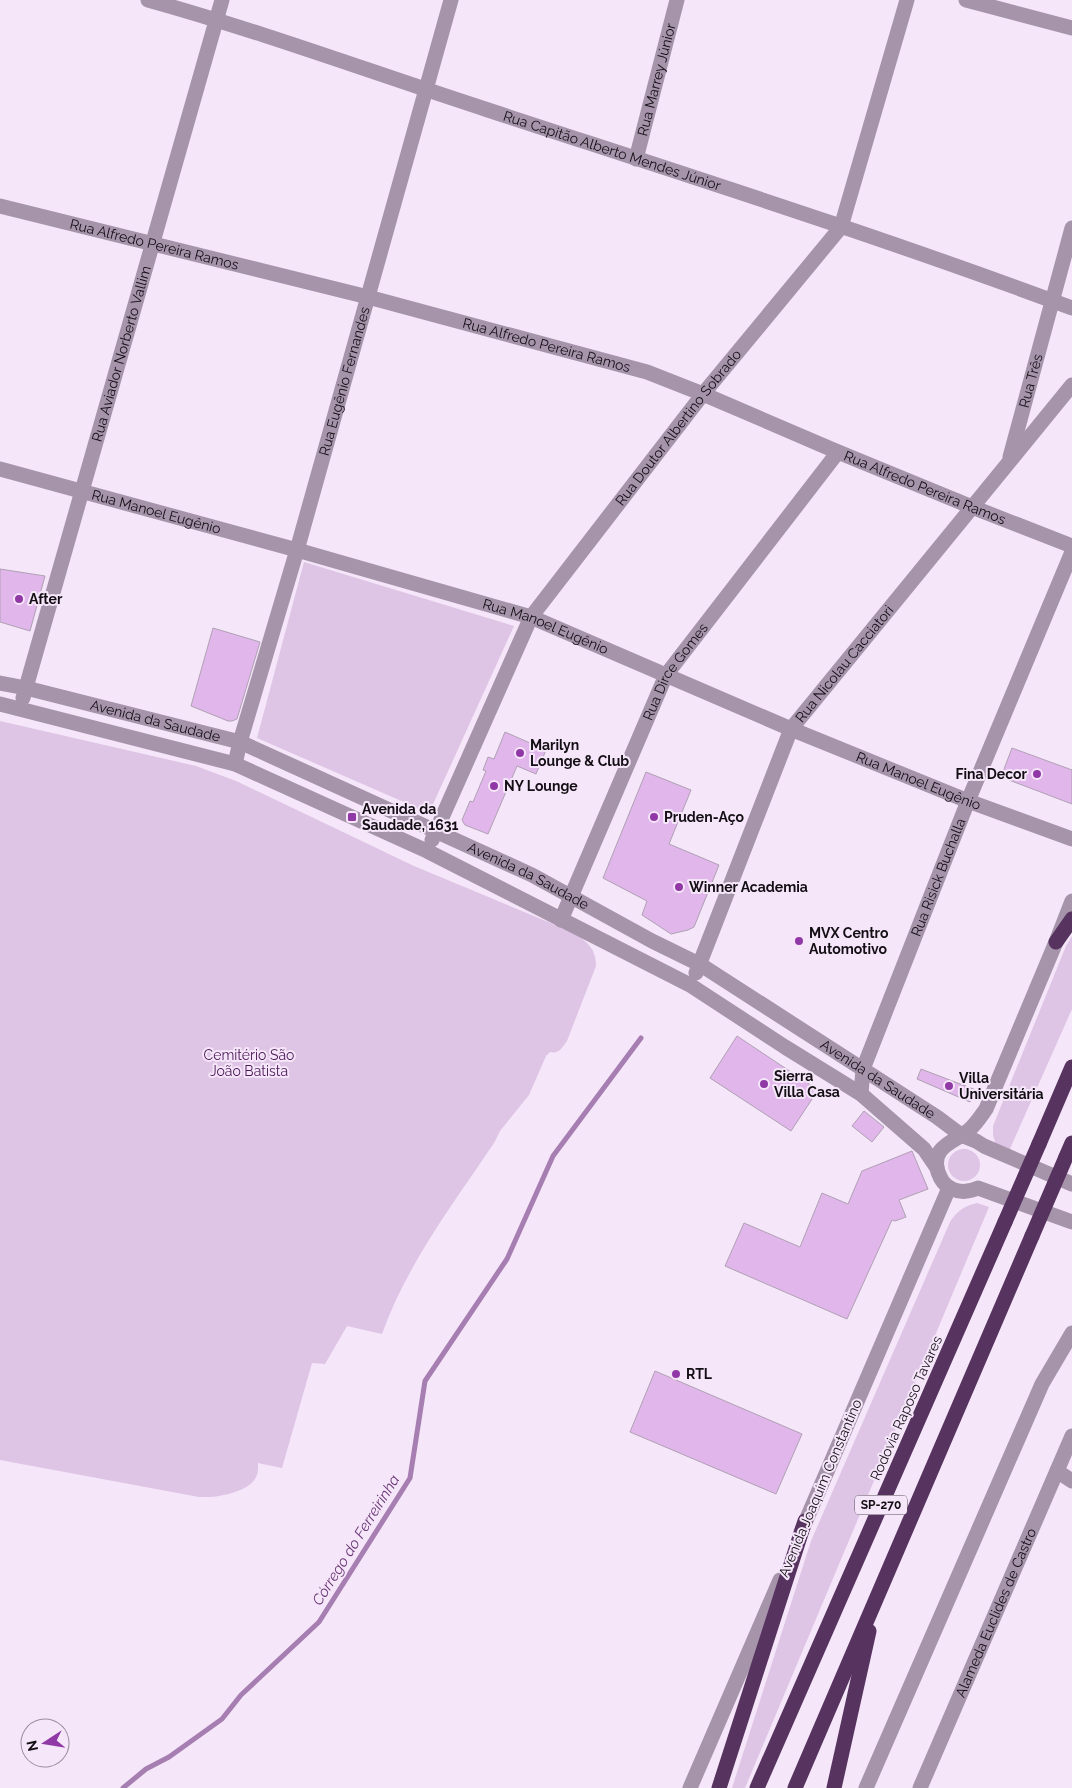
<svg xmlns="http://www.w3.org/2000/svg" width="1072" height="1788" font-family="Raleway,sans-serif">
  <rect width="100%" height="100%" fill="#f5e6f9"/>
  <g fill="#dec4e5">
    <polygon points="304,562 514,626 429,813 257,738"/>
    <path d="M0,721L196,766L236,781L414,866L577,934C589,945 596,949 596,966L567,1041C561,1049 559,1054 550,1052L546,1056L529,1095L500,1131L494,1143C453,1204 407,1264 382,1334L347,1326L325,1364L312,1363L282,1468L258,1463C258,1467 258,1472 257,1475C250,1493 215,1498 199,1497L0,1460Z"/>
    <polygon points="1072,936 1072,1009 1009,1151 996,1146 993,1135 993,1126 1066,946"/>
    <circle cx="964" cy="1165" r="16"/>
    <path d="M977,1203L989,1207L745,1788H732L811,1541L950,1222C957,1211 964,1206 977,1203Z"/>
  </g>
  <g fill="none" stroke-linecap="round" stroke-linejoin="round">
    <polyline stroke="#a67eb1" stroke-width="5" points="123,1788 146,1769 169,1757 222,1719 241,1695 319,1622 410,1478 425,1381 507,1259 553,1156 641,1038"/>
  </g>
  <g fill="#e0b6eb" stroke="#afa1b3">
    <polygon points="0,569 45,576 30,631 0,622"/>
    <polygon points="213,628 260,642 237,719 232,721 228,721 191,706"/>
    <polygon points="505,732 546,750 536,774 517,766 488,834 465,825 462,820 470,801 473,802 486,771 483,770 488,757 494,759"/>
    <polygon points="1012,748 1072,770 1072,804 1001,777"/>
    <polygon points="646,772 691,790 669,844 719,865 694,927 688,930 671,934 642,915 647,901 603,878"/>
    <polygon points="737,1036 818,1090 791,1131 710,1078"/>
    <polygon points="921,1069 976,1090 970,1102 917,1079"/>
    <polygon points="864,1111 884,1127 872,1142 852,1126"/>
    <polygon points="912,1151 928,1189 899,1200 906,1217 895,1221 892,1220 847,1319 725,1266 744,1223 800,1247 822,1193 848,1204 862,1171"/>
    <polygon points="655,1371 802,1434 776,1494 630,1432"/>
  </g>
  <g fill="none" stroke-linecap="round" stroke-linejoin="round">
    <g stroke="#a694ab" stroke-width="15">
      <path id="s1" d="M148,0C263,32 374,73 488,110C683,174 879,236 1072,308"/>
      <polyline points="966,0 1072,28"/>
      <path id="s2" d="M636,159L677,0"/>
      <path id="s3" d="M0,206L368,297L647,372L703,394L838,452L972,507L1072,546"/>
      <path id="s4" d="M1010,457L1072,228"/>
      <path id="s5" d="M0,469L297,550L531,617L791,729L968,801L1072,839"/>
      <path id="s6" d="M0,683L26,688L240,742L532,875L652,941L701,965L937,1117L961,1135L976,1141L984,1146L1072,1184"/>
      <path id="s7" d="M23,698L222,0"/>
      <polyline points="0,704 235,764 427,851 690,985 785,1047 861,1094 924,1149 937,1168"/>
      <path id="s8" d="M235,764L240,742L297,550L451,0"/>
      <path id="s9" d="M432,840L531,617L703,394L841,227L907,0"/>
      <path d="M1072,901L1056,942L986,1109C981,1116 976,1124 969,1130C955,1142 930,1146 938,1172C941,1180 944,1185 952,1189C961,1193 969,1192 978,1188L1072,1222"/>
      <path id="s10" d="M561,920L666,675L838,452"/>
      <path id="s11" d="M696,973L791,729L1072,385"/>
      <path id="s12" d="M861,1094L863,1069L968,801L1072,552"/>
      <polyline points="1057,1471 1072,1481"/>
      <polyline points="801,1532 949,1188"/>
      <polyline points="690,1788 780,1580"/>
      <polyline points="866,1788 1042,1384 1072,1333"/>
      <path id="s13" d="M920,1788L1072,1436"/>
    </g>
    <g stroke="#573360" stroke-width="15">
      <polyline points="1056,942 1072,919"/>
      <polyline points="1039,1144 1072,1067"/>
      <polyline points="1066,1157 1072,1143"/>
      <polyline points="719,1788 805,1521"/>
      <polyline points="757,1788 1005,1222"/>
      <polyline points="795,1788 1032,1236"/>
      <polyline points="834,1788 869,1631"/>
    </g>
    <g stroke="#573360" stroke-width="15">
      <polyline points="1005,1222 1039,1144"/>
      <polyline points="1032,1236 1066,1157"/>
    </g>
  </g>
  <g fill="#9039a6" stroke="#f5e6f9" stroke-width="2">
    <circle cx="19" cy="599" r="5"/>
    <circle cx="520" cy="753" r="5"/>
    <circle cx="1037" cy="774" r="5"/>
    <circle cx="494" cy="786" r="5"/>
    <rect x="347" y="812" width="10" height="10" rx="2.5"/>
    <circle cx="654" cy="817" r="5"/>
    <circle cx="679" cy="887" r="5"/>
    <circle cx="799" cy="941" r="5"/>
    <circle cx="764" cy="1084" r="5"/>
    <circle cx="949" cy="1086" r="5"/>
    <circle cx="676" cy="1374" r="5"/>
  </g>
  <g text-anchor="middle" stroke-width="4" stroke-linejoin="round" paint-order="stroke">
    <rect fill="#f5e6f9" stroke="#574f59" stroke-width="1" x="855" y="1495.5" width="52" height="19" rx="4"/>
    <g font-size="12" font-weight="bold" fill="#130e14">
      <text x="881" y="1509">SP-270</text>
    </g>
    <g font-size="14" fill="#130e14" stroke="#f5e6f9">
      <text dy="5" stroke="none"><textPath href="#s2" startOffset="82">Rua Marrey Júnior</textPath></text>
      <text dy="5" stroke="none"><textPath href="#s1" startOffset="488">Rua Capitão Alberto Mendes Júnior</textPath></text>
      <text dy="5" stroke="none"><textPath href="#s3" startOffset="159">Rua Alfredo Pereira Ramos</textPath></text>
      <text dy="5" stroke="none"><textPath href="#s3" startOffset="564">Rua Alfredo Pereira Ramos</textPath></text>
      <text dy="5" stroke="none"><textPath href="#s7" startOffset="358">Rua Aviador Norberto Vallim</textPath></text>
      <text dy="5" stroke="none"><textPath href="#s4" startOffset="79">Rua Três</textPath></text>
      <text dy="5" stroke="none"><textPath href="#s8" startOffset="398">Rua Eugênio Fernandes</textPath></text>
      <text dy="5" stroke="none"><textPath href="#s9" startOffset="484">Rua Doutor Albertino Sobrado</textPath></text>
      <text dy="5" stroke="none"><textPath href="#s3" startOffset="969">Rua Alfredo Pereira Ramos</textPath></text>
      <text dy="5" stroke="none"><textPath href="#s5" startOffset="162">Rua Manoel Eugênio</textPath></text>
      <text dy="5" stroke="none"><textPath href="#s5" startOffset="568">Rua Manoel Eugênio</textPath></text>
      <text dy="5" stroke="none"><textPath href="#s11" startOffset="346">Rua Nicolau Cacciatori</textPath></text>
      <text dy="5" stroke="none"><textPath href="#s10" startOffset="274">Rua Dirce Gomes</textPath></text>
      <text dy="5" stroke="none"><textPath href="#s6" startOffset="160">Avenida da Saudade</textPath></text>
      <text dy="5" stroke="none"><textPath href="#s5" startOffset="972">Rua Manoel Eugênio</textPath></text>
      <text dy="5" stroke="none"><textPath href="#s6" startOffset="565">Avenida da Saudade</textPath></text>
      <text dy="5" stroke="none"><textPath href="#s12" startOffset="231">Rua Risick Buchalla</textPath></text>
      <text dy="5" stroke="none"><textPath href="#s6" startOffset="970">Avenida da Saudade</textPath></text>
      <text transform="translate(906 1408) rotate(-66)" y="5">Rodovia Raposo Tavares</text>
      <text transform="translate(820 1488) rotate(-67)" y="5">Avenida Joaquim Constantino</text>
      <text dy="5" stroke="none"><textPath href="#s13" startOffset="191">Alameda Euclides de Castro</textPath></text>
    </g>
    <g font-size="14" font-weight="bold" fill="#130e14" stroke="#f5e6f9" text-anchor="start">
      <text x="29" y="604">After</text>
      <text x="530" y="750">Marilyn<tspan x="530" dy="16">Lounge &amp; Club</tspan></text>
      <text x="1027" y="779" text-anchor="end">Fina Decor</text>
      <text x="504" y="791">NY Lounge</text>
      <text x="362" y="814">Avenida da<tspan x="362" dy="16">Saudade, 1631</tspan></text>
      <text x="664" y="822">Pruden-Aço</text>
      <text x="689" y="892">Winner Academia</text>
      <text x="809" y="938">MVX Centro<tspan x="809" dy="16">Automotivo</tspan></text>
      <text x="774" y="1081">Sierra<tspan x="774" dy="16">Villa Casa</tspan></text>
      <text x="959" y="1083">Villa<tspan x="959" dy="16">Universitária</tspan></text>
      <text x="686" y="1379">RTL</text>
    </g>
    <g font-size="14" fill="#4b1958" stroke="#f5e6f9">
      <text x="249" y="1060">Cemitério São<tspan x="249" dy="16">João Batista</tspan></text>
    </g>
    <g font-size="15" font-style="italic" fill="#6a3777" stroke="#f5e6f9">
      <text transform="translate(356 1540) rotate(-58)" y="5">Córrego do Ferreirinha</text>
    </g>
  </g>
  <g transform="translate(45 1743) rotate(258)"><circle r="24" fill="#f5e6f9" stroke="#9b909d"/>
  <path d="M0-4L9 19L0 12L-9 19Z" fill="#9039a6"/>
  <text y="-8" font-size="14" font-weight="bold" text-anchor="middle" fill="#130e14">N</text>
  </g>
</svg>
